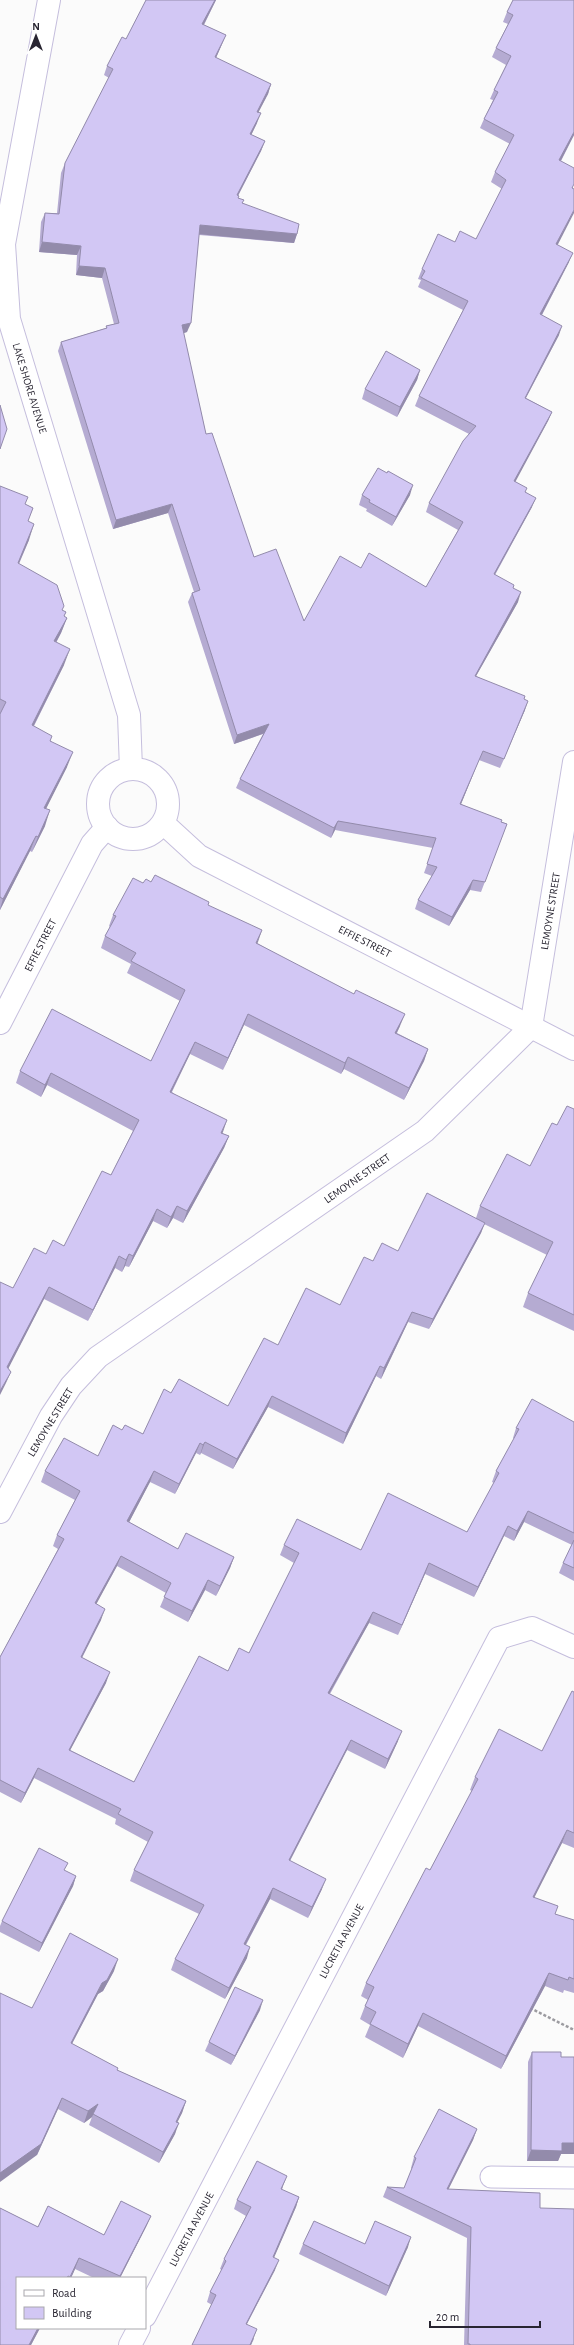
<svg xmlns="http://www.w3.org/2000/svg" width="574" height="2345" font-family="'Alegreya Sans',sans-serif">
  <rect width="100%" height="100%" fill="#fbfbfb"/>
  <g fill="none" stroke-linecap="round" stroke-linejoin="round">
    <defs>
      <polyline id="service" points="491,2177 574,2178"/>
      <g id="minor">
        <polyline points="49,0 4,244 9,319 129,715 131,769"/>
        <circle cx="133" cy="804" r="35"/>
        <polyline points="163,823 199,856 574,1049"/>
        <polyline points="0,1023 92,844 107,827"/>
        <polyline points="0,1512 51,1416 71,1386 98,1357 425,1131 531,1027 574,762"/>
        <polyline points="145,2316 499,1638 532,1628 574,1647"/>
        <polyline points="130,2345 139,2328"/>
      </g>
    </defs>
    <use href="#service" stroke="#c5bedd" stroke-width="23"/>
    <use href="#minor" stroke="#c5bedd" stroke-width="24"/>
    <polyline stroke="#9c9ba0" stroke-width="2.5" stroke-dasharray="3 2" stroke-linecap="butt" points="530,2008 574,2030"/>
    <use href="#service" stroke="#fff" stroke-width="21"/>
    <use href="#minor" stroke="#fff" stroke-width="22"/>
  </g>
  <g fill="#b5abd2">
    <polygon points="146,0 216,0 204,25 226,35 216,58 271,84 268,94 258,112 257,123 251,135 265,141 261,151 238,196 238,198 243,203 297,234 294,243 199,235 187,332 183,333 206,434 254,557 304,621 361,568 426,587 458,530 426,512 429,503 469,434 415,406 419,396 463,310 418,287 421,280 418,279 422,269 455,242 476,239 502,189 491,182 495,172 510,144 480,128 484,119 493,100 490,99 494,90 506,65 492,57 496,48 508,24 503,22 507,12 513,0 574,135 561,161 573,188 557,245 569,262 542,315 559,335 526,398 552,412 548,421 515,481 526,492 532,507 495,575 513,588 518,602 476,676 524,699 525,710 500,768 479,760 461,804 507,824 481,892 470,890 449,926 415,909 418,900 432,876 424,873 433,848 335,830 331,838 236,788 240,779 263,734 234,744 188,602 192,593 194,592 168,513 113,529 58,351 61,342 106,328 106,326 114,324 102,278 76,275 77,255 39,252 41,222 45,213 57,213 61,173 65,163 109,78 104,75 107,66 126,39"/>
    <polygon points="420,370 417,380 397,417 362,399 365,389"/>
    <polygon points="0,486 25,504 33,508 28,521 29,540 19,564 62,610 66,612 64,616 67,618 61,633 56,643 64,665 34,726 51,741 67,767 46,808 45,826 32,852 30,851 0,910"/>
    <polygon points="362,495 410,495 392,526 366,511 367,509 359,505"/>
    <polygon points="151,882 208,905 257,943 400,1026 397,1033 428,1049 424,1061 404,1100 344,1069 341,1074 244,1025 223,1070 190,1054 172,1092 222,1133 229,1136 224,1148 183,1223 173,1218 167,1228 153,1221 129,1267 125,1266 122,1272 115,1268 88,1321 44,1299 8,1368 6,1383 13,1288 46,1254 64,1246 111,1175 133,1131 47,1085 41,1097 16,1083 20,1071 151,1061 180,1001 127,973 131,964 101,948 105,936 110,927 109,926 113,915 143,883"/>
    <polygon points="574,1109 574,1331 523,1307 528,1293 547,1255 484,1224 481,1233 429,1329 408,1322 381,1379 376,1376 343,1444 268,1407 233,1469 201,1453 200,1455 196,1453 175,1494 150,1482 129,1522 178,1549 234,1557 230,1568 216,1596 205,1590 188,1622 160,1607 166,1593 117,1566 96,1604 101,1620 82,1658 106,1683 70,1750 134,1782 228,1671 249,1653 294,1563 280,1555 284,1545 361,1550 467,1532 494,1483 492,1482 496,1471 514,1439 513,1438 516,1428 574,1422 574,1581 559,1573 563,1563 572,1545 524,1522 514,1541 504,1536 474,1597 425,1574 398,1635 369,1623 330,1694 398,1741 385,1769 347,1750 290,1861 322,1889 308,1918 270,1899 246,1945 247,1958 225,1999 171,1970 175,1959 199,1914 130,1881 134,1870 148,1842 115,1824 116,1819 34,1778 21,1803 0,1792 0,1657 58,1549 53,1546 57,1535 75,1500 41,1482 45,1471 98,1456 122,1430 143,1434 171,1393 228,1406 278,1345 340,1305 373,1261 398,1251 476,1218 480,1206 530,1166 557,1125"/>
    <polygon points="574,1692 574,1848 562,1843 534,1897 555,1914 574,1920 574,1993 564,1990 563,1993 545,1986 501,2069 418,2026 403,2058 365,2037 370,2025 360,2019 365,2006 368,2000 361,1996 366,1983 430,1870 472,1791 470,1790 475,1777 542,1751"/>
    <polygon points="76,1876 73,1886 39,1952 0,1932 0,1926 2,1921"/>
    <polygon points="114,1971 103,1991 98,1994 72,2044 117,2070 186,2101 182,2113 177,2122 175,2134 159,2163 89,2125 92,2117 84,2123 58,2109 37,2155 32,2008"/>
    <polygon points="260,2010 231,2065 205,2051 209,2042"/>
    <polygon points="532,2052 561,2057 574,2154 561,2154 558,2161 527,2161 528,2062"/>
    <polygon points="477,2129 473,2140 448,2190 540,2208 574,2345 464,2345 467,2238 383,2197 387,2187 404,2188 412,2169 411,2168 414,2157"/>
    <polygon points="283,2186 282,2190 299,2197 296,2207 274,2257 275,2270 247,2324 254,2339 251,2345 192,2345 212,2305 207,2302 210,2292 222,2270 220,2269 224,2259 246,2216 234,2209 237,2200"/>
    <polygon points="121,2201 151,2216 146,2227 120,2278 94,2278 75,2269 71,2278 17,2278 17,2328 40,2328 31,2345 0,2345 0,2208 38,2227 48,2206 104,2235"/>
    <polygon points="303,2244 365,2244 408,2247 386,2296 299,2254"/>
  </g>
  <g fill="#938bab">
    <polygon points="215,0 216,0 199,34 202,24"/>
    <polygon points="226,35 222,44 212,67 215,57"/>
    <polygon points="271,84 268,94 254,121 257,112"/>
    <polygon points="261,113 257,123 247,144 250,134"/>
    <polygon points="574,132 574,135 556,170 559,160"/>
    <polygon points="265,141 261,151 233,205 237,195"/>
    <polygon points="574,210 574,213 553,254 556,244"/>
    <polygon points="200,225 297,234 294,243 197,234"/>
    <polygon points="42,242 81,246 77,255 39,252"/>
    <polygon points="573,253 569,262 537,324 540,314"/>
    <polygon points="79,266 105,268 102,278 76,275"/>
    <polygon points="191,323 187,332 178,335 182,325"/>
    <polygon points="562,326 559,335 521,407 525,398"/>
    <polygon points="420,370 417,380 397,417 400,407"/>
    <polygon points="552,412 548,421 511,490 514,481"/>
    <polygon points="413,485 410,495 392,526 396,517"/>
    <polygon points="536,498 532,507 490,583 494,574"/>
    <polygon points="172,504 168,513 113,529 116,520"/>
    <polygon points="34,524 29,540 12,579 18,563"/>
    <polygon points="521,592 518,602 471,685 475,676"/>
    <polygon points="67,618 61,633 48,657 54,641"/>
    <polygon points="70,649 64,665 26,741 32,725"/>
    <polygon points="528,701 525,710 500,768 504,759"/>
    <polygon points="269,724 265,733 234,744 237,735"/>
    <polygon points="483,751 479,760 457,814 460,804"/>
    <polygon points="73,752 67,767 39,823 44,808"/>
    <polygon points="50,810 45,826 32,852 38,837"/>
    <polygon points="338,821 335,830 331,838 334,828"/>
    <polygon points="36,836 30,851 0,910 0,909 3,899"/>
    <polygon points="473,880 470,890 449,926 452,917"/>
    <polygon points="262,930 258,942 252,954 256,943"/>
    <polygon points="248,1014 244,1025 223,1070 228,1058"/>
    <polygon points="405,1014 400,1026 391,1044 395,1033"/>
    <polygon points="195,1042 190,1054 166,1103 170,1092"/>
    <polygon points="428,1049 424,1061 404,1100 409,1088"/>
    <polygon points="348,1057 344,1069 341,1074 345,1063"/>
    <polygon points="51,1073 47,1085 41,1097 45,1085"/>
    <polygon points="227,1120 223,1132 217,1145 221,1133"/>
    <polygon points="229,1136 224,1148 183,1223 187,1211"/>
    <polygon points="177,1206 173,1218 167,1228 171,1217"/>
    <polygon points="157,1209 153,1221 129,1267 133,1256"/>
    <polygon points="485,1223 481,1233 429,1329 433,1319"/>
    <polygon points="129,1254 125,1266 122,1272 126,1260"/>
    <polygon points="119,1256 115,1268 88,1321 93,1310"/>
    <polygon points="49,1287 44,1299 3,1379 7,1367"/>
    <polygon points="412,1312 408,1322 381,1379 384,1368"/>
    <polygon points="380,1366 376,1376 343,1444 346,1433"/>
    <polygon points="11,1372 6,1383 0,1395 0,1391"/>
    <polygon points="272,1396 268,1407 233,1469 237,1459"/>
    <polygon points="205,1442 201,1453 200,1455 203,1445"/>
    <polygon points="200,1443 196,1453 175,1494 179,1484"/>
    <polygon points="154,1471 150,1482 124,1532 127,1521"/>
    <polygon points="528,1511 524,1522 514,1541 517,1531"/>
    <polygon points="508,1526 504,1536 474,1597 478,1587"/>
    <polygon points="121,1556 117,1566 91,1614 95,1603"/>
    <polygon points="234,1557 230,1568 216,1596 220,1586"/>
    <polygon points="429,1563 425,1574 398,1635 402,1625"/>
    <polygon points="208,1580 205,1590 188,1622 192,1611"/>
    <polygon points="105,1609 101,1620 77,1667 81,1657"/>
    <polygon points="373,1612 369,1623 324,1703 328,1693"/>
    <polygon points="110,1672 106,1683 65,1760 69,1750"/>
    <polygon points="402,1731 398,1741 385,1769 388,1759"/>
    <polygon points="351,1740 347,1750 285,1870 289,1860"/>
    <polygon points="38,1768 34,1778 21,1803 25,1793"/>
    <polygon points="567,1830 562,1843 528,1910 533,1897"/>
    <polygon points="76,1876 73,1886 39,1952 42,1943"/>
    <polygon points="326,1879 322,1889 308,1918 312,1907"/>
    <polygon points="273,1888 270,1899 240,1955 244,1944"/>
    <polygon points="250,1947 247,1958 225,1999 229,1988"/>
    <polygon points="118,1959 114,1971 103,1991 98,1994 66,2055 71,2043 102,1983"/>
    <polygon points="549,1973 545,1986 501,2069 506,2056"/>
    <polygon points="263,2000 260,2010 231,2065 235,2056"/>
    <polygon points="423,2013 418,2026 403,2058 408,2044"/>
    <polygon points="62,2098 58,2109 37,2155 0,2182 0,2173"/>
    <polygon points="186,2101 182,2113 172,2133 176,2122"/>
    <polygon points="98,2104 92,2117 84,2123 88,2111"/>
    <polygon points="179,2123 175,2134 159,2163 163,2152"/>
    <polygon points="477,2129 473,2140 443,2200 447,2189"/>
    <polygon points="562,2143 574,2143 574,2154 561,2154 558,2161 527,2161 531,2150"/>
    <polygon points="287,2176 283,2186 277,2199 281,2189"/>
    <polygon points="299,2197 296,2207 270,2267 273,2257"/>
    <polygon points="151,2216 146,2227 120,2278 119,2278"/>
    <polygon points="411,2237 408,2247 386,2296 389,2286"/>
    <polygon points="79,2258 75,2269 71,2278 70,2278"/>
    <polygon points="279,2260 275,2270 242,2333 246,2324"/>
    <polygon points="38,2328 40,2328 31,2345 29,2345"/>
    <polygon points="257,2329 251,2345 250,2345"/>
  </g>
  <g fill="#d2c7f4" stroke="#938bab">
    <polygon points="146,0 215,0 202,24 226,35 215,57 271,84 257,112 261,113 250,134 265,141 237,195 239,196 238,198 244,200 242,203 299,224 297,234 200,225 191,323 182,325 206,434 212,433 254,557 276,549 304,621 340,556 361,568 369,553 426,587 463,522 429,503 463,441 476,426 419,396 468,301 421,278 425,271 422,269 438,234 455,242 460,231 476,239 506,180 495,172 514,135 484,119 498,92 494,90 511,56 496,48 513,15 507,12 513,0 574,0 574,132 559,160 574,168 574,184 572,188 574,189 574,210 556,244 573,253 540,314 562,326 525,398 552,412 514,481 527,488 525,492 536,498 494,574 514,585 513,588 521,592 475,676 525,696 524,699 528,701 504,759 483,751 460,804 502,820 501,822 507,824 485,882 473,880 452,917 418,900 437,867 427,864 436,838 338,821 334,828 240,779 269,724 237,735 192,593 200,590 172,504 116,520 61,342 107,328 106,326 119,323 105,268 79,266 81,246 42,242 45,213 59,214 65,163 113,69 107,66 122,37 126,39"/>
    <polygon points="386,351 420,370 400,407 365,389"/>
    <polygon points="0,405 7,429 0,449"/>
    <polygon points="378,468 387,473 388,471 413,485 396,517 369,502 370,500 362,495"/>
    <polygon points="0,486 28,497 25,504 33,508 28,521 34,524 18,563 57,585 64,606 62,610 66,612 64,616 67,618 54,641 70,649 32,725 52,736 50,741 73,752 44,808 50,810 38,837 36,836 3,899 0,897 0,714 6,702 0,699"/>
    <polygon points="155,875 209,902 208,905 262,930 256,943 354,994 356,990 405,1014 395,1033 428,1049 409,1088 348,1057 345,1063 248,1014 228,1058 195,1042 170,1092 227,1120 221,1133 229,1136 187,1211 177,1206 171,1217 157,1209 133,1256 129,1254 126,1260 119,1256 93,1310 49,1287 7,1367 11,1372 0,1391 0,1282 13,1288 34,1248 46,1254 53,1240 64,1246 102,1171 111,1175 139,1120 51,1073 45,1085 20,1071 52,1009 151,1061 185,990 131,961 136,953 105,936 116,916 113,915 133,878 143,883 146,879 151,882"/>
    <polygon points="567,1106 574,1109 574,1315 528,1293 553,1242 480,1206 507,1154 530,1166 552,1123 557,1125"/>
    <polygon points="427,1193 485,1223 433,1319 412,1312 384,1368 380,1366 346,1433 272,1396 237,1459 205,1442 203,1445 200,1443 179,1484 154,1471 127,1521 178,1549 186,1533 234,1557 220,1586 208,1580 192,1611 164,1597 171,1583 121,1556 95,1603 105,1609 81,1657 110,1672 69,1750 134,1782 199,1656 228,1671 239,1648 249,1653 299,1553 284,1545 297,1519 361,1550 388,1493 467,1532 499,1473 496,1471 519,1429 516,1428 532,1399 574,1422 574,1533 528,1511 517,1531 508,1526 478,1587 429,1563 402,1625 373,1612 328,1693 402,1731 388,1759 351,1740 289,1860 326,1879 312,1907 273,1888 244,1944 250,1947 229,1988 175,1959 204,1905 134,1870 153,1832 118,1814 121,1809 38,1768 25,1793 0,1780 0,1657 64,1539 57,1535 80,1491 45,1471 64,1438 98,1456 113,1425 122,1430 125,1425 143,1434 164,1389 171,1393 179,1379 228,1406 264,1338 278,1345 306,1288 340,1305 364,1257 373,1261 382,1243 398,1251"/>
    <polygon points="574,1540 574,1568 563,1563"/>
    <polygon points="572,1691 574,1692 574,1833 567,1830 533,1897 558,1906 555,1914 574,1920 574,1979 569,1977 568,1980 549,1973 506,2056 423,2013 408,2044 370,2024 376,2012 365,2006 374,1987 366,1983 426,1868 430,1870 478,1779 475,1777 499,1729 542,1751"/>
    <polygon points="39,1848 68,1863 64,1870 76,1876 42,1943 2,1921"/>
    <polygon points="70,1933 118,1959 107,1980 102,1983 71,2043 118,2068 117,2070 186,2101 176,2122 179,2123 163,2152 93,2114 98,2104 88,2111 62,2098 41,2144 0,2173 0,1993 32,2008"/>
    <polygon points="235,1987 263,2000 235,2056 209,2042"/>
    <polygon points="532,2052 561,2052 561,2057 574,2057 574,2143 562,2143 562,2151 531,2150"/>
    <polygon points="439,2109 477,2129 447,2189 540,2193 540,2208 574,2209 574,2345 470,2345 470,2344 468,2344 471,2227 387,2187 404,2188 416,2158 414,2157"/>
    <polygon points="257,2161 287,2176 281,2189 299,2197 273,2257 279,2260 246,2324 257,2329 250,2345 192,2345 216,2295 210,2292 226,2261 224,2259 251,2207 237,2200"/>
    <polygon points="121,2201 151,2216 120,2276 79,2258 70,2277 68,2276 67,2278 17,2278 17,2328 38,2328 29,2345 0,2345 0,2208 38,2227 48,2206 104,2235"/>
    <polygon points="314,2221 365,2244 375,2221 411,2237 389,2286 303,2244"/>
  </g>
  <g text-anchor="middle" stroke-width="3" stroke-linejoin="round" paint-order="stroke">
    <g font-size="11" fill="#282531" stroke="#fff">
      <text transform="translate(30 388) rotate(73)" y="4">LAKE SHORE AVENUE</text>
      <text transform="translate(550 911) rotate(-81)" y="4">LEMOYNE STREET</text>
      <text transform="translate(365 941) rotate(27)" y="4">EFFIE STREET</text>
      <text transform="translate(40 945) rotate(-63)" y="4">EFFIE STREET</text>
      <text transform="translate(357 1178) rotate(-35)" y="4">LEMOYNE STREET</text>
      <text transform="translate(50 1422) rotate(-59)" y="4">LEMOYNE STREET</text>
      <text transform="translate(341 1941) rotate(-62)" y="4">LUCRETIA AVENUE</text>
      <text transform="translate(191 2229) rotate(-62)" y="4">LUCRETIA AVENUE</text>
    </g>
  </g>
  <rect x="16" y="2277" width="130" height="52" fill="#ffffff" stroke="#a9a8ad"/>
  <rect x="24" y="2290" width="20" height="6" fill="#ffffff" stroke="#a9a8ad"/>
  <text x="52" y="2297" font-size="12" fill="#282531">Road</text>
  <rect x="24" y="2307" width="20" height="12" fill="#d2c7f4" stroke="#a9a8ad"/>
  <text x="52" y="2317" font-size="12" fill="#282531">Building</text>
  <g transform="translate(36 36)" stroke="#ffffff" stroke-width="3" paint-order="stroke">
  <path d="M0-3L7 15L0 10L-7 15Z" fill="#282531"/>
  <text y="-6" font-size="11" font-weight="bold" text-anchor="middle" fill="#282531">N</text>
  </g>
  <path d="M430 2321v6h110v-6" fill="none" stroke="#282531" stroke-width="2"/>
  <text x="436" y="2321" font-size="12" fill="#282531" stroke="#ffffff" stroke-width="3" paint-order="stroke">20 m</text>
</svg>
